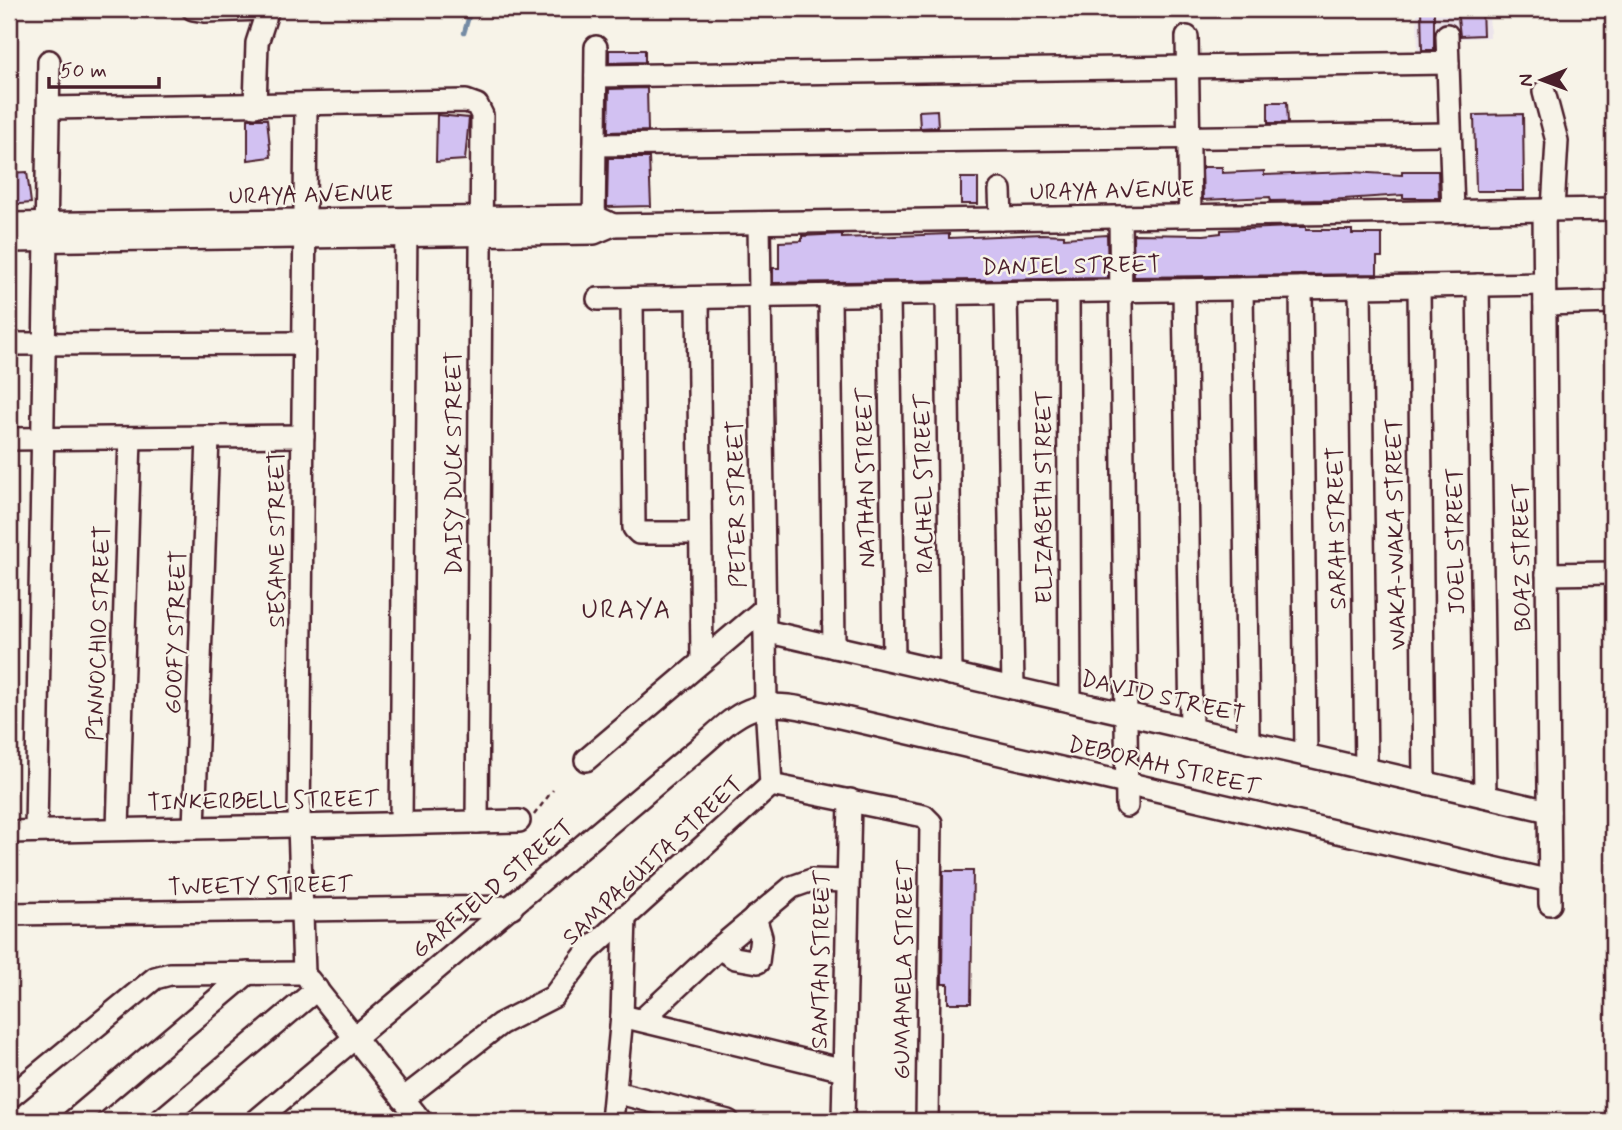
<svg xmlns="http://www.w3.org/2000/svg" width="1622" height="1130" font-family="Mynerve,sans-serif">
  <rect width="100%" height="100%" fill="#f7f3e8"/>
  <filter id="ink" filterUnits="userSpaceOnUse"><feTurbulence type="fractalNoise" baseFrequency=".0143" numOctaves="2"/><feDisplacementMap in="SourceGraphic" scale="14" xChannelSelector="R" yChannelSelector="G"/><feConvolveMatrix kernelMatrix="1 2 1 2 8 2 1 2 1" color-interpolation-filters="sRGB"/></filter>
  <g filter="url(#ink)">
    <polygon fill="#ece4eb" points="1417,9 1489,9 1490,37 1442,39 1442,56 1418,57"/>
    <g fill="none" stroke-linecap="round" stroke-linejoin="round">
      <polyline stroke="#758ba4" stroke-width="4.5" points="464,33 471,9"/>
    </g>
    <g fill="#d2c1f2" stroke="#4a1f2b" stroke-width="2">
      <polygon points="1421,9 1434,9 1434,50 1422,50"/>
      <polygon points="1457,9 1482,9 1483,35 1460,36"/>
      <polygon points="609,50 645,50 645,62 609,63"/>
      <polygon points="647,88 648,131 608,132 609,89"/>
      <polygon points="1268,102 1287,102 1288,123 1268,123"/>
      <polygon points="937,110 938,127 920,128 919,111"/>
      <polygon points="1523,114 1524,191 1476,191 1474,115"/>
      <polygon points="437,115 469,118 465,160 436,162"/>
      <polygon points="248,119 267,119 271,157 248,160"/>
      <polygon points="608,158 649,158 651,206 607,207"/>
      <polygon points="1202,167 1222,167 1222,173 1264,171 1264,175 1352,172 1402,175 1402,171 1438,171 1439,198 1403,198 1403,195 1329,200 1271,201 1270,197 1203,200"/>
      <polygon points="27,172 31,203 9,205 9,173"/>
      <rect x="961" y="178" width="17" height="26"/>
      <polygon points="1290,227 1306,227 1306,230 1352,230 1352,234 1382,234 1382,257 1377,257 1377,274 1134,277 1133,234 1204,235 1221,233 1221,230"/>
      <polygon points="842,234 842,238 949,234 949,238 1042,234 1064,235 1064,238 1107,235 1108,278 773,283 773,268 779,268 779,242 802,241 802,236"/>
      <polygon points="943,871 973,871 971,1003 948,1003 948,984 942,984"/>
    </g>
    <g fill="none" stroke-linecap="round" stroke-linejoin="round">
      <defs>
        <g id="minor">
          <polyline points="193,9 205,11 264,9"/>
          <polyline points="1447,35 1453,211"/>
          <polyline points="1187,37 1190,215"/>
          <polyline points="596,76 1448,63"/>
          <polyline points="1544,92 1557,141 1553,209"/>
          <polyline points="255,106 257,43 268,9"/>
          <polyline points="48,108 466,101 477,105 482,115 477,822"/>
          <polyline points="595,145 1450,134"/>
          <polyline points="1000,190 1001,219"/>
          <polyline points="1544,210 1550,904"/>
          <polyline points="1120,217 1127,806"/>
          <polyline points="759,223 766,703 771,785"/>
          <polyline points="9,224 594,216 613,225"/>
          <polyline points="594,230 596,47"/>
          <polyline points="9,241 594,233 613,225 1613,209"/>
          <polyline points="1478,285 1485,796"/>
          <polyline points="1419,286 1424,782"/>
          <polyline points="1360,287 1366,769"/>
          <polyline points="1301,288 1306,755"/>
          <polyline points="1242,289 1248,742"/>
          <polyline points="1184,290 1191,729"/>
          <polyline points="1068,292 1070,701"/>
          <polyline points="1006,293 1013,688"/>
          <polyline points="947,294 951,674"/>
          <polyline points="889,295 894,660"/>
          <polyline points="830,296 834,647"/>
          <polyline points="698,298 702,660"/>
          <polyline points="598,299 1544,284"/>
          <polyline points="632,299 634,528 639,533 700,533"/>
          <polyline points="1545,304 1613,302"/>
          <polyline points="9,344 304,343"/>
          <polyline points="9,439 303,436"/>
          <polyline points="1547,574 1613,573"/>
          <polyline points="765,631 1549,811"/>
          <polyline points="586,760 764,609"/>
          <polyline points="771,785 924,816 931,823 927,1121"/>
          <polyline points="401,823 406,223"/>
          <polyline points="194,828 208,437"/>
          <polyline points="118,829 130,438"/>
          <polyline points="36,831 49,61"/>
          <polyline points="9,832 519,821"/>
          <polyline points="9,914 512,907"/>
          <polyline points="719,948 735,958 758,962 761,937 755,917"/>
          <polyline points="304,973 299,825 306,106"/>
          <polyline points="309,980 421,1121"/>
          <polyline points="622,1016 844,1070"/>
          <polyline points="642,1020 719,948 792,887 812,880 848,881"/>
          <polyline points="615,1092 728,1121"/>
          <polyline points="9,1098 155,978 170,974 304,973"/>
          <polyline points="403,1099 500,1024 553,997 588,951 771,785"/>
          <polyline points="73,1121 248,973"/>
          <polyline points="160,1121 317,989"/>
          <path d="M256,1121L693,753C733,720 745,697 801,708L1550,881"/>
          <polyline points="612,1121 622,1016 625,916"/>
          <polyline points="843,1121 850,800"/>
        </g>
      </defs>
      <use href="#minor" stroke="#4a1f2b" stroke-width="26"/>
      <g stroke="#4a1f2b" stroke-width="2.5" stroke-dasharray="5 5" stroke-linecap="butt">
        <polyline points="1186,9 1187,19"/>
        <polyline points="534,815 553,790"/>
      </g>
      <use href="#minor" stroke="#f7f3e8" stroke-width="21"/>
    </g>
  </g>
  <g text-anchor="middle" stroke-width="5" stroke-linejoin="round" paint-order="stroke">
    <g font-size="23" fill="#4a1f2b" stroke="#f7f3e8">
      <text transform="translate(1112 190) rotate(-1)" y="8">URAYA AVENUE</text>
      <text transform="translate(311 194) rotate(-1)" y="8">URAYA AVENUE</text>
      <text transform="translate(1071 265) rotate(-1)" y="8">DANIEL STREET</text>
      <text transform="translate(453 463) rotate(-90)" y="8">DAISY DUCK STREET</text>
      <text transform="translate(865 478) rotate(-91)" y="8">NATHAN STREET</text>
      <text transform="translate(923 484) rotate(-91)" y="8">RACHEL STREET</text>
      <text transform="translate(1043 497) rotate(-90)" y="8">ELIZABETH STREET</text>
      <text transform="translate(736 504) rotate(-91)" y="8">PETER STREET</text>
      <text transform="translate(1336 528) rotate(-91)" y="8">SARAH STREET</text>
      <text transform="translate(1395 534) rotate(-91)" y="8">WAKA-WAKA STREET</text>
      <text transform="translate(276 539) rotate(-90)" y="8">SESAME STREET</text>
      <text transform="translate(1455 541) rotate(-91)" y="8">JOEL STREET</text>
      <text transform="translate(1521 557) rotate(-91)" y="8">BOAZ STREET</text>
      <text transform="translate(175 632) rotate(-88)" y="8">GOOFY STREET</text>
      <text transform="translate(98 633) rotate(-88)" y="8">PINNOCHIO STREET</text>
      <text transform="translate(1163 696) rotate(13)" y="8">DAVID STREET</text>
      <text transform="translate(1164 765) rotate(13)" y="8">DEBORAH STREET</text>
      <text transform="translate(263 800) rotate(-1)" y="8">TINKERBELL STREET</text>
      <text transform="translate(652 860) rotate(-43)" y="8">SAMPAGUITA STREET</text>
      <text transform="translate(260 885) rotate(-1)" y="8">TWEETY STREET</text>
      <text transform="translate(492 888) rotate(-40)" y="8">GARFIELD STREET</text>
      <text transform="translate(820 960) rotate(-89)" y="8">SANTAN STREET</text>
      <text transform="translate(903 970) rotate(-89)" y="8">GUMAMELA STREET</text>
    </g>
    <g font-size="26" letter-spacing="2" fill="#4a1f2b" stroke="#f7f3e8">
      <text x="627" y="618">URAYA</text>
    </g>
  </g>
  <rect width="1622" height="1130" fill="none" stroke="#f7f3e8" stroke-width="35"/>
  <rect x="18" y="18" width="1587" height="1095" fill="none" stroke="#4a1f2b" stroke-width="2.5" filter="url(#ink)"/>
  <g transform="translate(1542 80) rotate(269)" stroke="#f7f3e8" stroke-width="5" paint-order="stroke">
  <path d="M0-5L12 26L0 18L-12 26Z" fill="#4a1f2b"/>
  <text y="-10" font-size="19" font-weight="bold" text-anchor="middle" fill="#4a1f2b">N</text>
  </g>
  <path d="M49 77v10h110v-10" fill="none" stroke="#4a1f2b" stroke-width="3.5"/>
  <text x="60" y="77" font-size="21" fill="#4a1f2b" stroke="#f7f3e8" stroke-width="5" paint-order="stroke">50 m</text>
</svg>
